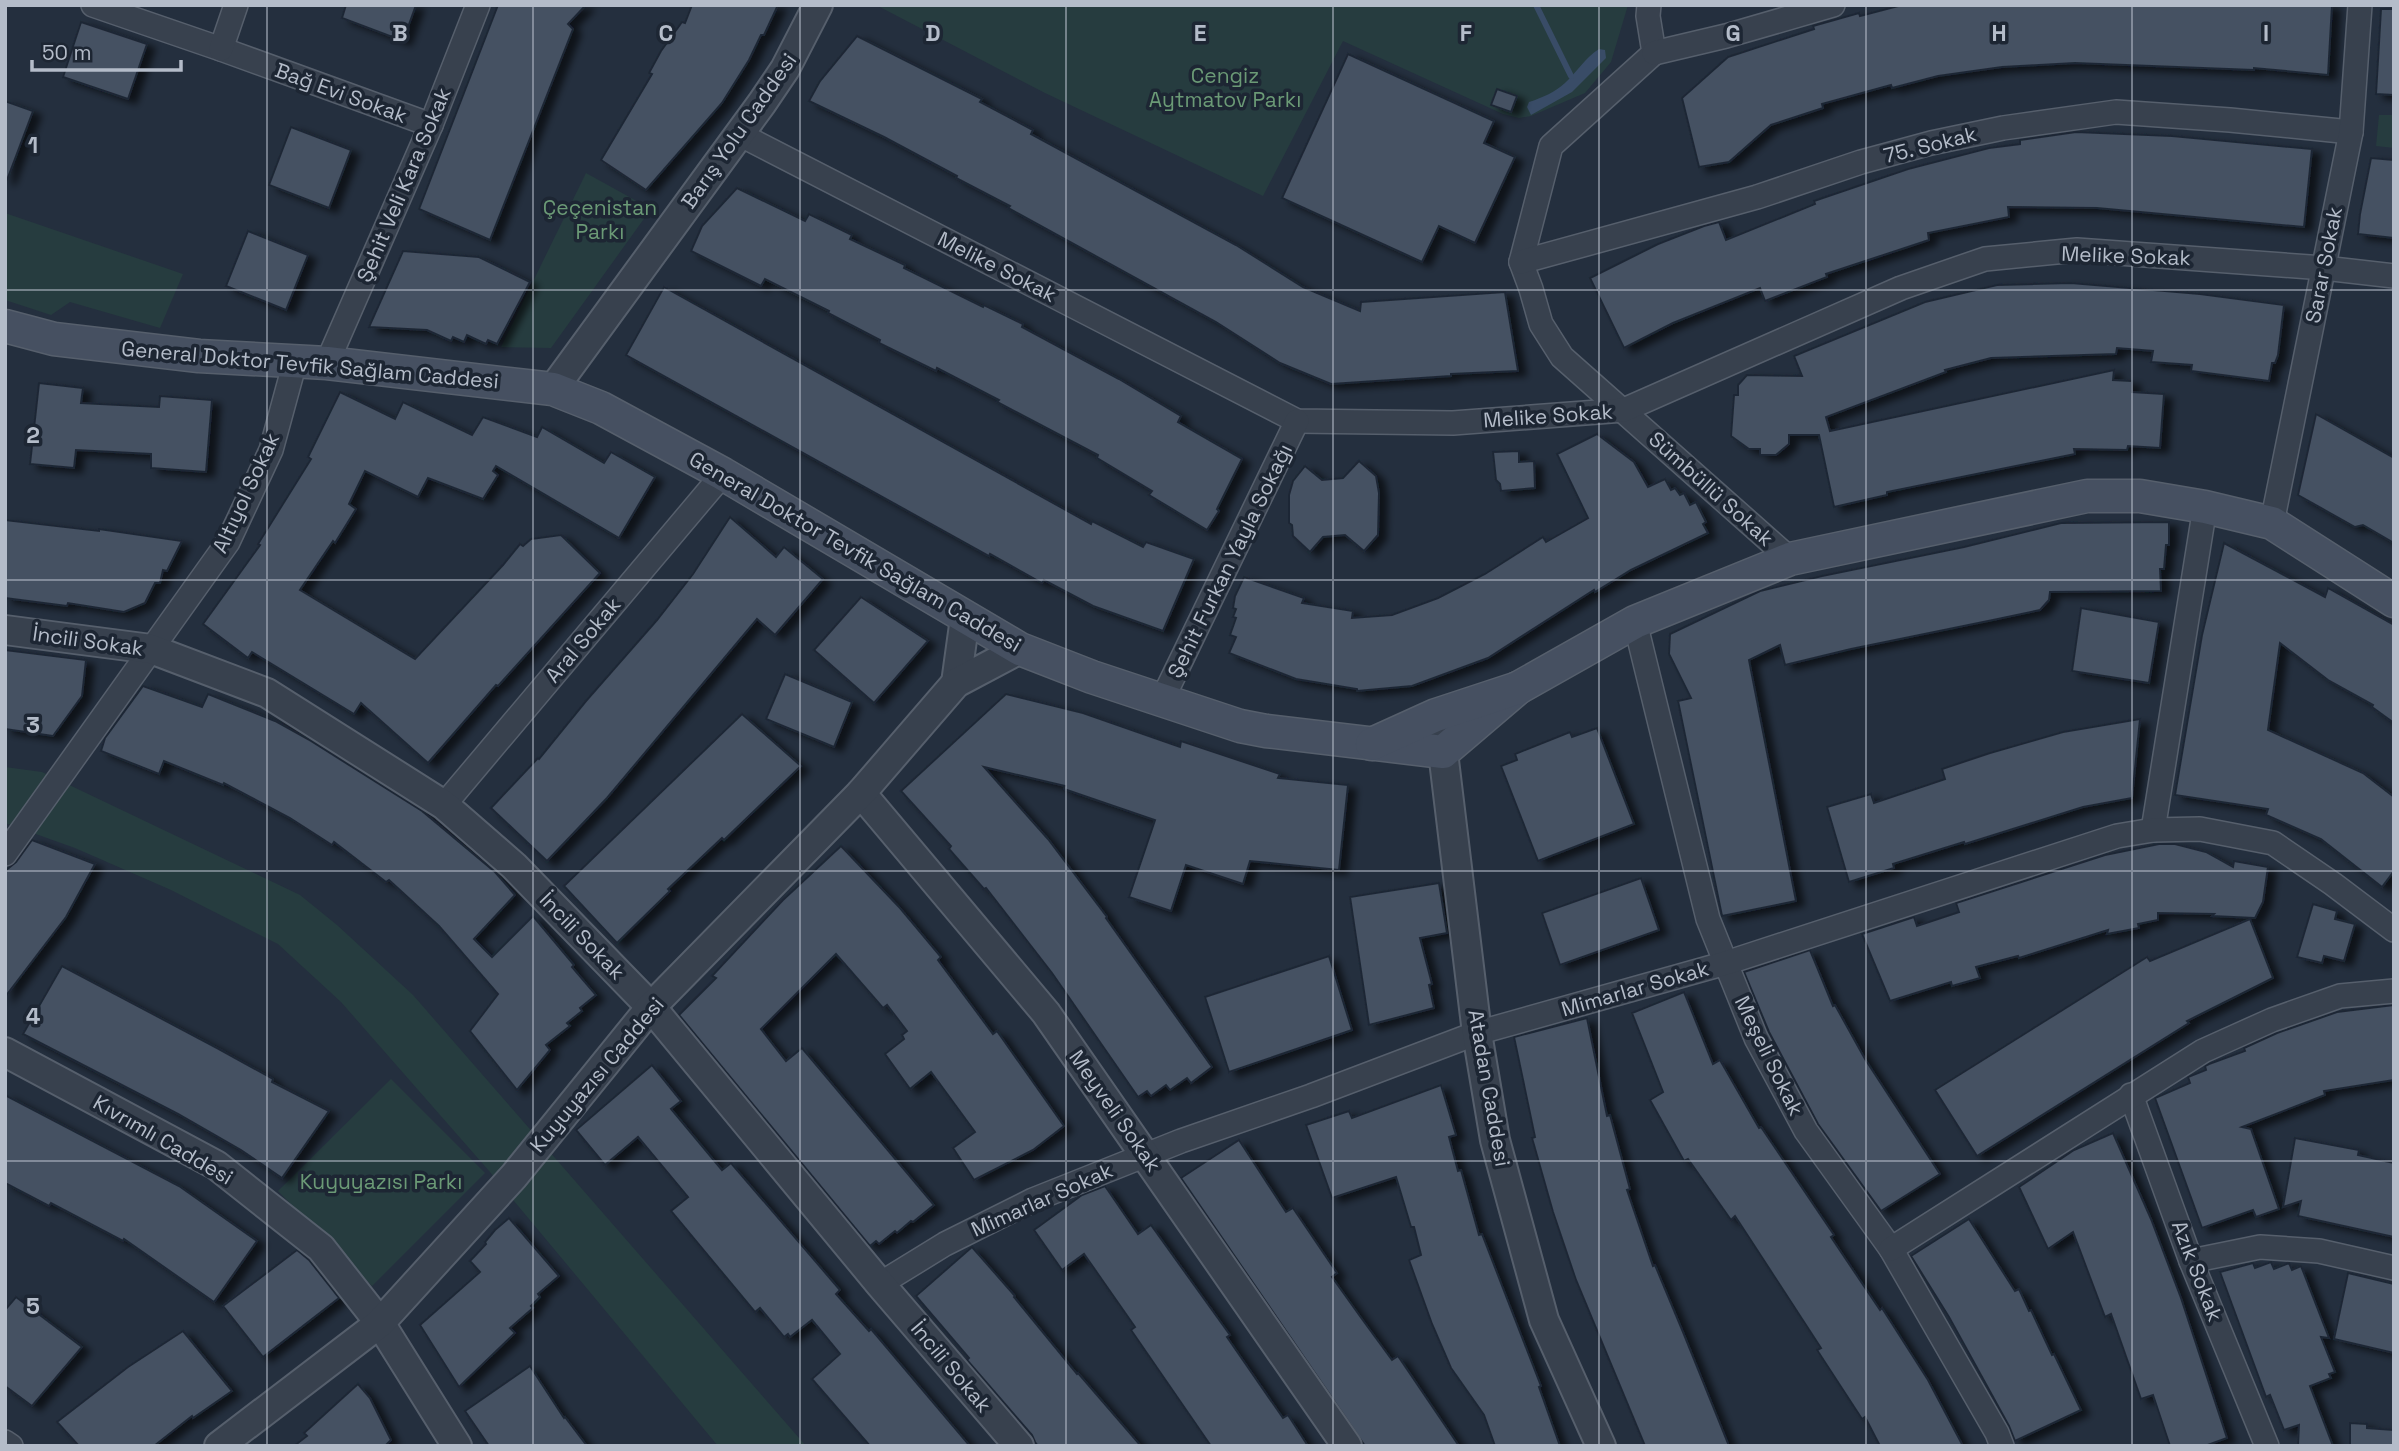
<svg xmlns="http://www.w3.org/2000/svg" width="2399" height="1451" font-family="'Space Grotesk',sans-serif">
  <defs>
    <filter id="shadow"><feDropShadow dx="8" dy="4.5" stdDeviation="3.5" flood-color="#0009"/></filter>
  </defs>
  <rect width="100%" height="100%" fill="#242f3e"/>
  <g fill="#263c3f">
    <polygon points="876,5 1628,5 1611,62 1585,93 1531,116 1519,118 1503,114 1343,41 1263,196 1045,93"/>
    <polygon points="2379,115 2394,115 2394,148 2376,146"/>
    <polygon points="586,173 651,209 551,348 501,347"/>
    <polygon points="5,213 183,274 160,328 70,302 51,315 5,300"/>
    <polygon points="5,767 42,772 300,895 337,925 413,995 806,1446 718,1446 490,1172 341,1002 278,944 171,890 75,848 5,823"/>
    <polygon points="391,1079 485,1173 372,1286 278,1191"/>
  </g>
  <path fill="#394c67" d="M1599,49L1605,50L1606,58L1572,92L1531,115L1527,107L1529,102C1542,98 1555,92 1565,83C1577,72 1585,58 1599,49Z"/>
  <g fill="none" stroke-linecap="round" stroke-linejoin="round">
    <polyline stroke="#394c67" stroke-width="6" points="1536,5 1571,76"/>
  </g>
  <g fill="#455162" stroke="#1f2835" stroke-width="2" filter="url(#shadow)">
    <polygon points="346,5 416,5 403,41 342,18"/>
    <polygon points="498,5 586,5 568,24 573,29 490,240 419,209"/>
    <polygon points="692,5 778,5 764,35 761,35 749,60 722,103 646,190 601,160 652,74 649,73 661,51 682,22 685,23"/>
    <polygon points="1902,5 2332,5 2328,75 2254,68 2254,70 2075,63 2002,67 1938,76 1892,88 1891,85 1822,104 1823,108 1771,125 1729,162 1699,167 1682,98 1728,57 1814,29 1813,26 1859,13 1860,16"/>
    <polygon points="2381,9 2394,9 2394,95 2376,94"/>
    <polygon points="81,22 147,44 128,99 63,77"/>
    <polygon points="857,36 982,99 980,102 1033,130 1031,134 1236,245 1303,287 1360,311 1361,302 1505,292 1518,371 1451,374 1451,376 1331,384 1280,363 1216,322 1008,208 1010,206 956,178 957,176 884,137 809,101 820,81"/>
    <polygon points="1348,54 1494,121 1484,143 1515,157 1475,243 1439,226 1422,262 1282,198"/>
    <polygon points="1497,89 1517,96 1511,112 1491,105"/>
    <polygon points="5,101 33,111 7,180 5,180"/>
    <polygon points="291,127 351,150 329,208 269,185"/>
    <polygon points="2076,132 2172,136 2312,149 2304,227 2097,208 2008,207 2009,217 1928,233 1929,240 1826,274 1827,277 1765,301 1760,288 1673,323 1624,348 1590,278 1658,244 1704,226 1719,222 1726,240 1815,204 1814,201 1908,169 1989,148 2020,144 2020,140"/>
    <polygon points="2371,158 2394,160 2394,238 2358,234 2360,214"/>
    <polygon points="737,188 805,221 809,214 852,235 850,239 905,265 904,268 983,307 984,305 1023,324 1022,327 1119,379 1181,416 1178,422 1242,459 1217,509 1219,511 1207,530 1149,495 1152,491 1097,458 1098,455 997,402 999,400 937,368 936,371 879,343 880,340 828,313 829,311 765,279 761,286 691,251 702,226"/>
    <polygon points="248,231 308,255 286,310 226,286"/>
    <polygon points="403,251 479,257 530,282 497,344 488,340 486,344 467,335 464,342 453,337 451,341 427,330 369,327"/>
    <polygon points="2071,283 2200,294 2284,305 2278,355 2275,363 2272,363 2269,381 2191,371 2192,365 2151,362 2153,351 2117,348 2116,354 1991,358 1945,370 1946,372 1826,417 1830,431 2114,370 2113,380 2132,381 2132,392 2164,394 2160,448 2128,446 2127,450 2074,449 2075,454 1887,492 1887,495 1834,507 1819,435 1789,435 1789,444 1776,455 1760,455 1760,449 1749,449 1731,436 1734,395 1738,395 1738,385 1747,375 1802,376 1794,356 1925,302 1997,285"/>
    <polygon points="664,287 1091,524 1092,521 1143,547 1146,542 1194,559 1163,631 1093,606 1044,580 1042,583 990,554 989,556 626,355"/>
    <polygon points="39,383 83,388 81,403 159,407 160,396 212,400 206,472 151,468 151,454 76,450 74,468 30,464"/>
    <polygon points="340,392 395,419 403,402 472,435 483,417 537,437 542,427 604,463 611,452 655,477 619,538 496,466 493,471 498,475 483,499 428,478 418,497 365,471 349,504 356,509 335,543 333,541 300,590 415,659 503,565 520,544 523,546 531,539 561,535 600,573 498,686 496,685 428,763 361,703 354,714 252,652 248,658 203,624 260,545 258,544 311,459 308,457"/>
    <polygon points="2316,414 2394,458 2394,543 2363,525 2355,527 2298,495"/>
    <polygon points="1597,434 1634,462 1648,487 1665,479 1671,490 1675,488 1680,495 1684,493 1690,505 1696,502 1706,522 1703,524 1708,533 1631,570 1595,592 1594,590 1488,658 1412,686 1357,691 1357,689 1296,679 1229,653 1236,637 1230,635 1236,618 1233,617 1236,609 1233,608 1235,596 1244,577 1304,598 1302,603 1353,611 1352,618 1392,615 1438,598 1485,574 1543,537 1546,542 1588,518 1557,454"/>
    <polygon points="1519,451 1519,462 1534,461 1535,488 1501,491 1500,484 1496,480 1493,452"/>
    <polygon points="1359,461 1376,476 1379,493 1378,535 1364,551 1345,535 1323,537 1310,552 1293,536 1292,525 1289,523 1289,495 1293,481 1305,466 1322,480 1343,478"/>
    <polygon points="730,517 776,557 784,547 823,579 775,635 757,619 607,798 547,861 491,808 538,758 539,759 586,701 657,620 693,574"/>
    <polygon points="5,520 99,531 99,529 182,541 167,571 163,570 160,583 155,583 145,603 124,612 68,603 67,606 5,598"/>
    <polygon points="2169,522 2169,545 2166,545 2164,569 2160,569 2161,591 2050,592 2049,600 2040,610 1993,620 1851,649 1785,665 1780,645 1749,660 1796,901 1722,916 1678,701 1691,698 1669,654 1670,634 1760,591 1822,576 1964,547 2061,523"/>
    <polygon points="2224,543 2325,597 2328,588 2394,625 2394,723 2372,707 2373,705 2328,680 2280,643 2268,730 2363,773 2394,797 2394,871 2382,887 2321,839 2266,815 2268,809 2175,795 2202,635"/>
    <polygon points="861,597 928,641 874,703 814,650"/>
    <polygon points="2081,608 2159,622 2149,683 2072,671"/>
    <polygon points="5,650 86,660 82,696 53,736 5,729"/>
    <polygon points="785,674 852,702 834,747 766,719"/>
    <polygon points="143,686 202,707 208,694 275,721 311,741 422,811 495,872 515,895 474,939 492,957 533,916 574,965 572,967 596,995 580,1008 582,1011 567,1023 570,1026 546,1045 550,1050 517,1090 470,1031 498,994 439,926 389,880 386,882 334,842 332,845 290,818 224,783 223,785 164,761 159,774 101,751 105,738"/>
    <polygon points="1006,694 1083,713 1180,747 1181,741 1280,774 1278,778 1348,785 1339,870 1250,861 1243,884 1186,865 1171,911 1129,897 1155,820 1064,789 1065,786 984,767 1048,839 1107,917 1106,918 1212,1067 1191,1083 1187,1078 1170,1090 1166,1085 1151,1096 1147,1091 1138,1097 1052,973 986,888 984,889 949,849 951,846 901,791"/>
    <polygon points="742,714 801,766 724,840 722,838 668,889 670,891 617,943 564,886"/>
    <polygon points="2140,719 2132,798 2083,807 1965,844 1964,842 1893,864 1894,868 1849,882 1827,807 1871,794 1874,803 1945,779 1942,769 1990,753 2063,732"/>
    <polygon points="1597,728 1634,824 1538,861 1501,766 1517,760 1515,754 1570,732 1572,737"/>
    <polygon points="32,840 95,864 66,917 5,997 5,871 16,862"/>
    <polygon points="2159,844 2175,844 2206,852 2233,867 2234,861 2268,867 2263,902 2255,918 2212,916 2214,914 2158,913 2158,920 2138,924 2139,928 2107,934 2108,930 2019,958 2018,956 1976,967 1980,978 1952,986 1951,982 1890,1001 1862,934 1914,917 1917,926 1959,912 1956,903 2105,855"/>
    <polygon points="841,846 900,908 941,957 938,960 993,1034 997,1031 1064,1126 1033,1150 974,1180 953,1148 975,1132 931,1072 910,1089 885,1054 904,1039 902,1035 907,1031 887,1005 883,1008 836,954 761,1029 786,1061 802,1048 934,1205 913,1222 911,1221 897,1233 895,1231 879,1244 876,1241 870,1246 679,1015 716,978 712,976 783,900"/>
    <polygon points="1641,878 1659,930 1560,965 1542,913"/>
    <polygon points="1439,883 1447,933 1420,938 1432,984 1429,985 1434,1008 1369,1025 1350,897"/>
    <polygon points="2313,904 2337,911 2335,919 2355,924 2344,961 2324,956 2322,963 2297,957"/>
    <polygon points="2250,919 2273,978 2187,1021 2189,1023 1977,1156 1935,1090 2147,957 2150,961"/>
    <polygon points="1810,950 1833,1006 1835,1005 1865,1059 1940,1174 1881,1211 1818,1124 1769,1032 1744,972"/>
    <polygon points="1329,956 1352,1030 1229,1072 1205,997"/>
    <polygon points="62,966 217,1048 273,1079 272,1082 329,1111 282,1178 241,1150 178,1114 23,1034"/>
    <polygon points="1684,992 1713,1064 1720,1060 1759,1128 1761,1127 1834,1235 1831,1237 1880,1310 1882,1308 1928,1380 1963,1446 1880,1446 1865,1417 1862,1419 1817,1350 1821,1348 1735,1216 1731,1220 1688,1159 1684,1161 1650,1100 1663,1092 1632,1013"/>
    <polygon points="2394,1005 2394,1080 2324,1091 2325,1095 2242,1127 2251,1129 2279,1209 2256,1217 2253,1210 2202,1228 2155,1098 2190,1083 2188,1077 2206,1070 2205,1066 2209,1064 2245,1051 2244,1048 2277,1033 2337,1012"/>
    <polygon points="1587,1018 1607,1116 1610,1115 1630,1189 1627,1190 1653,1266 1655,1265 1683,1332 1729,1446 1645,1446 1576,1280 1553,1212 1532,1138 1535,1137 1514,1037"/>
    <polygon points="652,1065 681,1101 671,1109 722,1170 731,1163 840,1290 836,1294 869,1331 871,1329 970,1446 870,1446 812,1379 840,1354 812,1320 790,1337 788,1334 784,1337 760,1308 755,1312 671,1211 688,1197 638,1137 605,1165 576,1130"/>
    <polygon points="1441,1085 1456,1135 1449,1137 1458,1171 1461,1170 1479,1235 1482,1234 1541,1386 1539,1387 1560,1446 1495,1446 1484,1415 1451,1368 1432,1324 1409,1260 1421,1255 1414,1227 1411,1227 1396,1177 1332,1198 1306,1125 1349,1111 1352,1118"/>
    <polygon points="5,1095 179,1186 257,1241 214,1302 124,1239 123,1241 51,1203 49,1206 5,1183"/>
    <polygon points="2113,1133 2151,1219 2181,1298 2227,1438 2205,1446 2170,1446 2153,1395 2141,1399 2111,1314 2105,1317 2073,1232 2048,1249 2019,1187 2074,1150"/>
    <polygon points="2295,1138 2359,1150 2358,1155 2394,1163 2394,1237 2298,1216 2301,1201 2283,1207"/>
    <polygon points="1239,1140 1286,1212 1293,1208 1337,1273 1332,1277 1362,1319 1392,1360 1398,1356 1459,1446 1365,1446 1181,1178"/>
    <polygon points="1105,1186 1138,1234 1151,1225 1230,1335 1227,1337 1283,1418 1288,1415 1308,1446 1211,1446 1131,1330 1135,1327 1084,1254 1062,1270 1034,1230 1082,1195"/>
    <polygon points="509,1218 559,1276 538,1294 540,1297 531,1306 533,1308 510,1328 515,1333 459,1387 420,1325 480,1272 470,1261 486,1244 485,1242 495,1230"/>
    <polygon points="1969,1219 2015,1291 2019,1289 2029,1311 2031,1310 2052,1355 2054,1354 2081,1410 2015,1441 2009,1426 1949,1317 1911,1256"/>
    <polygon points="972,1247 1015,1296 1014,1297 1077,1374 1078,1373 1141,1446 1038,1446 1035,1442 1032,1435 967,1360 969,1358 916,1296"/>
    <polygon points="297,1250 309,1260 339,1298 263,1357 223,1306"/>
    <polygon points="2271,1262 2274,1269 2289,1263 2292,1270 2301,1266 2329,1338 2321,1337 2335,1372 2329,1374 2331,1378 2310,1386 2333,1446 2298,1446 2299,1425 2284,1430 2270,1395 2266,1397 2220,1272 2253,1263 2255,1268"/>
    <polygon points="2348,1273 2394,1284 2394,1353 2334,1339"/>
    <polygon points="16,1297 82,1347 32,1406 5,1386 5,1310"/>
    <polygon points="183,1331 232,1391 193,1418 192,1416 154,1446 79,1446 57,1422 128,1367"/>
    <polygon points="530,1366 564,1418 565,1417 587,1446 489,1446 465,1411"/>
    <polygon points="358,1384 370,1398 391,1440 385,1446 294,1446 307,1436 304,1433"/>
    <polygon points="2350,1423 2367,1424 2367,1428 2394,1430 2394,1446 2350,1446"/>
  </g>
  <g fill="none" stroke-linecap="round" stroke-linejoin="round">
    <defs>
      <g id="minor">
        <polyline points="93,5 221,49 431,125"/>
        <polyline points="1649,5 1648,16 1654,53 1551,146 1521,262 1531,289 1541,324 1562,357 1790,559"/>
        <polyline points="221,49 236,5"/>
        <polyline points="1654,53 1726,36 1833,5"/>
        <polyline points="739,134 1297,421 1453,423 1624,410 1901,288 1985,259 2077,250 2324,268 2394,276"/>
        <polyline points="1521,262 1757,197 1861,162 1931,143 2003,128 2116,112 2230,120 2351,132"/>
        <polyline points="327,363 431,125 478,5"/>
        <polyline points="2272,523 2351,132 2360,5"/>
        <polyline points="1635,622 1708,919 1756,1038 1806,1131 1891,1249 1997,1433 2002,1446"/>
        <polyline points="1162,700 1297,421"/>
        <polyline points="444,805 723,474"/>
        <polyline points="2153,830 2205,507"/>
        <polyline points="5,854 228,542 271,450 295,362"/>
        <polyline points="2131,1095 2191,1261 2267,1446"/>
        <polyline points="1891,1249 2203,1051 2272,1020 2340,996 2394,991"/>
        <polyline points="2191,1261 2260,1247 2319,1251 2394,1268"/>
        <polyline points="880,1284 945,1244 1033,1200 1181,1141 1311,1096 1477,1033 1726,963 2117,836 2153,830 2200,829 2273,843 2333,884 2394,930"/>
        <polyline points="5,1442 11,1446"/>
      </g>
      <g id="tertiary">
        <polyline points="553,389 762,103 785,69 818,5"/>
        <polyline points="5,630 151,649 267,693 444,805 514,866 651,1007 880,1284 1019,1446"/>
        <polyline points="956,683 965,618"/>
        <polyline points="1436,715 1443,752 1477,1033 1495,1140 1544,1320 1601,1446"/>
        <polyline points="861,793 1046,1013 1347,1446"/>
        <polyline points="5,1052 216,1165 321,1248 380,1323 457,1446"/>
        <polyline points="219,1446 380,1323 514,1176 651,1007 861,793 956,683 1020,649"/>
      </g>
      <g id="secondary">
        <polyline points="5,326 54,339 199,356 327,363 553,389 601,408 723,474 1020,649 1092,677 1240,726 1266,731 1443,752 1518,688"/>
        <polyline points="1372,744 1436,715 1518,688 1635,622 1790,559 2087,496 2140,496 2205,507 2272,523 2394,601"/>
      </g>
    </defs>
    <use href="#minor" stroke="#565f6c" stroke-width="26"/>
    <use href="#tertiary" stroke="#565f6c" stroke-width="32"/>
    <use href="#secondary" stroke="#565f6c" stroke-width="35"/>
    <use href="#minor" stroke="#38414e" stroke-width="23"/>
    <use href="#tertiary" stroke="#38414e" stroke-width="28"/>
    <use href="#secondary" stroke="#465061" stroke-width="32"/>
  </g>
  <path fill="none" stroke="#b4bcc9" stroke-width="2" stroke-opacity="0.55" d="M267,5V1446M533,5V1446M800,5V1446M1066,5V1446M1333,5V1446M1599,5V1446M1866,5V1446M2132,5V1446M5,290H2394M5,580H2394M5,871H2394M5,1161H2394"/>
  <g text-anchor="middle" stroke-width="7" stroke-linejoin="round" paint-order="stroke">
    <g font-size="21" fill="#6b9a76" stroke="#1d2633">
      <text x="1225" y="83">Cengiz<tspan x="1225" dy="24">Aytmatov Parkı</tspan></text>
      <text x="600" y="215">Çeçenistan<tspan x="600" dy="24">Parkı</tspan></text>
      <text x="381" y="1189">Kuyuyazısı Parkı</text>
    </g>
    <g font-size="21" fill="#b4bcc9" stroke="#1d2633">
      <text transform="translate(341 93) rotate(20)" y="7">Bağ Evi Sokak</text>
      <text transform="translate(739 131) rotate(-55)" y="7">Barış Yolu Caddesi</text>
      <text transform="translate(1930 145) rotate(-14)" y="7">75. Sokak</text>
      <text transform="translate(404 185) rotate(-67)" y="7">Şehit Veli Kara Sokak</text>
      <text transform="translate(2126 256) rotate(2)" y="7">Melike Sokak</text>
      <text transform="translate(2324 265) rotate(-79)" y="7">Sarar Sokak</text>
      <text transform="translate(997 267) rotate(27)" y="7">Melike Sokak</text>
      <text transform="translate(310 365) rotate(5)" y="7">General Doktor Tevfik Sağlam Caddesi</text>
      <text transform="translate(1548 416) rotate(-4)" y="7">Melike Sokak</text>
      <text transform="translate(1711 489) rotate(42)" y="7">Sümbüllü Sokak</text>
      <text transform="translate(246 493) rotate(-65)" y="7">Altıyol Sokak</text>
      <text transform="translate(855 552) rotate(30)" y="7">General Doktor Tevfik Sağlam Caddesi</text>
      <text transform="translate(1230 561) rotate(-64)" y="7">Şehit Furkan Yayla Sokağı</text>
      <text transform="translate(583 640) rotate(-50)" y="7">Aral Sokak</text>
      <text transform="translate(88 641) rotate(8)" y="7">İncili Sokak</text>
      <text transform="translate(582 936) rotate(46)" y="7">İncili Sokak</text>
      <text transform="translate(1635 989) rotate(-16)" y="7">Mimarlar Sokak</text>
      <text transform="translate(1769 1056) rotate(64)" y="7">Meşeli Sokak</text>
      <text transform="translate(597 1075) rotate(-50)" y="7">Kuyuyazısı Caddesi</text>
      <text transform="translate(1489 1088) rotate(80)" y="7">Atadan Caddesi</text>
      <text transform="translate(1115 1111) rotate(55)" y="7">Meyveli Sokak</text>
      <text transform="translate(163 1140) rotate(30)" y="7">Kıvrımlı Caddesi</text>
      <text transform="translate(1042 1200) rotate(-24)" y="7">Mimarlar Sokak</text>
      <text transform="translate(2197 1271) rotate(69)" y="7">Azık Sokak</text>
      <text transform="translate(951 1367) rotate(50)" y="7">İncili Sokak</text>
    </g>
  </g>
  <g font-size="23" text-anchor="middle" font-weight="bold" fill="#b4bcc9" stroke="#1d2633" stroke-width="7" stroke-linejoin="round" paint-order="stroke">
    <text x="400" y="41">B</text>
    <text x="666" y="41">C</text>
    <text x="933" y="41">D</text>
    <text x="1200" y="41">E</text>
    <text x="1466" y="41">F</text>
    <text x="1733" y="41">G</text>
    <text x="1999" y="41">H</text>
    <text x="2266" y="41">I</text>
    <text x="33" y="153">1</text>
    <text x="33" y="443">2</text>
    <text x="33" y="733">3</text>
    <text x="33" y="1024">4</text>
    <text x="33" y="1314">5</text>
  </g>
  <rect width="2399" height="1451" fill="none" stroke="#b4bcc9" stroke-width="14"/>
  <path d="M32 60v10h149v-10" fill="none" stroke="#b4bcc9" stroke-width="3.5"/>
  <text x="42" y="60" font-size="21" fill="#b4bcc9" stroke="#1d2633" stroke-width="5" paint-order="stroke">50 m</text>
</svg>
